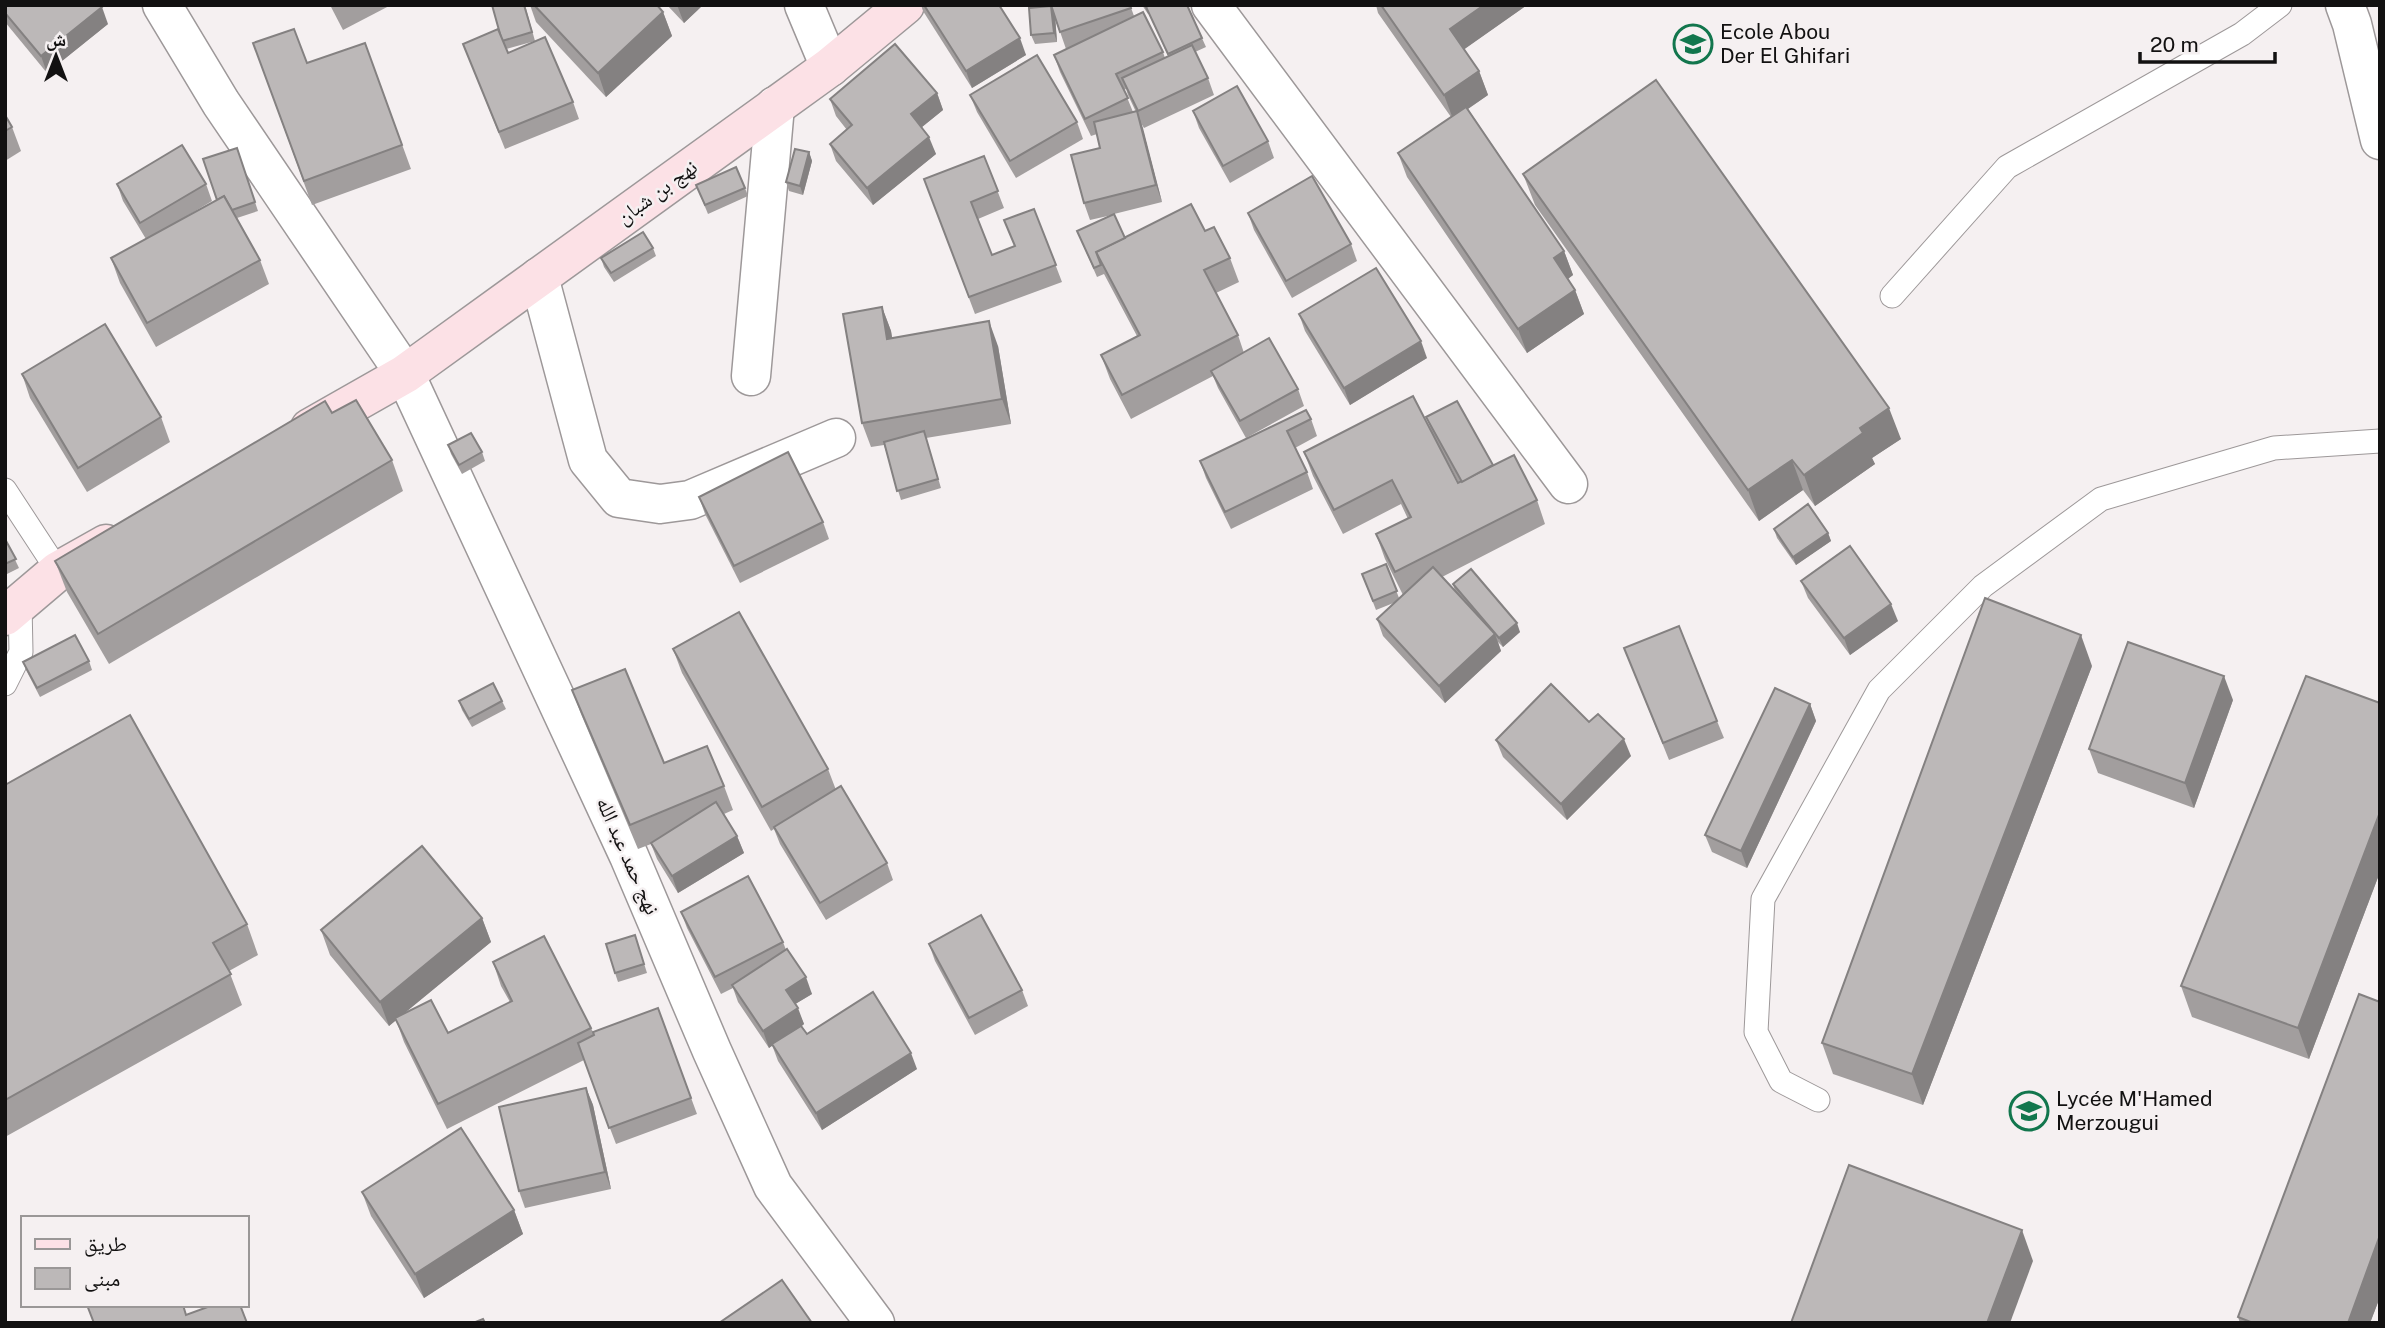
<svg xmlns="http://www.w3.org/2000/svg" width="2385" height="1328" font-family="'Public Sans','Noto Naskh Arabic',sans-serif">
  <rect width="100%" height="100%" fill="#f5f0f1"/>
  <g fill="none" stroke-linecap="round" stroke-linejoin="round">
    <defs>
      <g id="lane">
        <polyline points="1892,296 2007,167 2242,34 2280,5"/>
        <polyline points="5,490 58,571"/>
        <polyline points="5,684 21,652 20,604"/>
        <polyline points="1818,1100 1781,1081 1756,1032 1763,899 1879,690 1983,586 2101,499 2274,448 2380,441"/>
      </g>
      <g id="street">
        <polyline points="162,5 221,103 405,374 629,856 712,1051 773,1186 875,1323"/>
        <polyline points="804,5 830,67"/>
        <polyline points="1211,5 1568,484"/>
        <polyline points="2345,5 2352,24 2380,140"/>
        <polyline points="539,277 588,460 619,498 660,504 690,500 836,438"/>
        <polyline points="751,376 775,106"/>
      </g>
      <g id="secondary">
        <polyline points="310,428 405,374 830,67 905,5"/>
        <polyline points="5,616 58,571 106,544"/>
      </g>
    </defs>
    <use href="#lane" stroke="#9d9899" stroke-width="25"/>
    <use href="#street" stroke="#9d9899" stroke-width="41"/>
    <use href="#secondary" stroke="#9d9899" stroke-width="41"/>
    <use href="#lane" stroke="#fff" stroke-width="23"/>
    <use href="#street" stroke="#fff" stroke-width="38"/>
    <use href="#secondary" stroke="#fce1e6" stroke-width="38"/>
  </g>
  <g fill="#a29e9e" fill-rule="evenodd">
    <polygon points="5,5 108,24 47,73 5,22"/>
    <polygon points="330,5 391,5 343,30"/>
    <polygon points="525,5 535,41 506,49 508,53 573,102 579,119 505,149 463,44 498,29"/>
    <polygon points="530,5 657,5 663,12 672,36 606,97 536,22"/>
    <polygon points="667,5 703,5 684,23"/>
    <polygon points="921,5 999,5 1026,55 972,88 923,11"/>
    <path d="M1130,5L1134,16L1163,52L1165,58L1168,56L1149,13L1148,14L1142,5H1187L1206,47L1195,52L1208,78L1214,95L1144,128L1141,123L1162,202L1114,214L1125,238L1205,231L1230,258L1239,282L1216,293L1238,335L1244,353L1298,389L1304,406L1246,438L1218,388L1213,376L1131,419L1110,379L1101,355L1137,336L1104,274L1097,277L1077,231L1112,215L1090,220L1084,203L1100,148L1097,134L1091,136L1060,72L1054,55L1066,49L1055,17L1057,42L1035,44L1031,35L1029,8ZM1126,89L1128,95L1136,112H1133L1124,90Z"/>
    <polygon points="1376,5 1527,5 1464,49 1479,71 1488,95 1468,109 1564,251 1573,275 1568,279 1575,290 1584,314 1527,353 1407,177 1398,153 1451,117 1378,13"/>
    <polygon points="253,43 307,63 365,43 411,169 312,205"/>
    <polygon points="937,93 943,110 922,127 936,154 873,205 836,161 830,144 847,130 836,116 830,99"/>
    <polygon points="970,95 1077,122 1083,139 1016,178 977,112"/>
    <polygon points="1193,111 1268,141 1274,158 1230,183 1199,128"/>
    <polygon points="5,115 12,127 21,151 5,161"/>
    <polygon points="237,148 258,211 237,218 260,260 269,284 156,347 120,283 111,258 146,239 123,201 117,184 206,184 212,201 165,229 217,200"/>
    <polygon points="809,152 812,161 803,195 789,191 786,182"/>
    <polygon points="984,156 1004,208 978,219 992,255 1014,246 1034,209 1062,282 975,314 924,179"/>
    <polygon points="1523,174 1901,439 1872,458 1875,464 1815,506 1803,490 1759,521 1535,205"/>
    <polygon points="696,185 745,188 748,196 708,214"/>
    <polygon points="1248,213 1351,244 1357,261 1292,298 1254,230"/>
    <polygon points="653,248 656,256 614,282 604,267 601,258"/>
    <polygon points="882,307 891,331 892,338 998,346 1011,424 926,438 941,488 901,500 884,445 871,447 862,423"/>
    <polygon points="1299,314 1427,358 1350,405 1305,331"/>
    <polygon points="22,374 161,417 170,442 87,492 30,398"/>
    <polygon points="332,413 392,460 403,491 109,664 67,592 55,561"/>
    <path d="M1426,417L1493,465L1537,500L1545,524L1442,577L1455,591L1453,584L1520,632L1503,647L1498,642L1501,651L1445,703L1383,636L1377,619L1396,602L1376,610L1362,574L1386,564L1399,598L1403,595L1385,559L1376,534L1408,519L1401,504L1343,534L1313,476L1304,452L1432,432ZM1438,444L1459,483H1458Z"/>
    <polygon points="1311,419 1317,436 1295,448 1307,472 1313,489 1231,529 1206,478 1200,461"/>
    <polygon points="448,445 482,452 485,461 462,474 451,454"/>
    <polygon points="699,497 823,522 829,539 740,583 705,514"/>
    <polygon points="1774,529 1828,533 1831,541 1796,565 1777,538"/>
    <polygon points="5,539 19,568 5,575"/>
    <polygon points="1801,581 1898,621 1850,655 1808,598"/>
    <polygon points="1624,648 1717,721 1724,738 1669,760"/>
    <polygon points="673,649 828,769 836,790 887,863 893,880 826,920 780,844 774,829 771,831 682,673"/>
    <polygon points="89,661 92,670 40,697 26,670 23,662"/>
    <polygon points="2092,666 1923,1105 1833,1074 1822,1043"/>
    <polygon points="572,690 664,763 724,786 733,810 724,814 737,836 744,853 678,893 657,859 651,844 638,849 581,714"/>
    <polygon points="2233,700 2194,808 2098,773 2089,749"/>
    <polygon points="459,701 502,701 506,709 472,727 462,710"/>
    <polygon points="2380,703 2380,872 2309,1059 2192,1017 2181,986"/>
    <polygon points="1810,704 1816,721 1747,868 1712,852 1705,835"/>
    <polygon points="1589,722 1631,756 1567,820 1503,757 1496,740"/>
    <polygon points="5,785 247,924 258,955 229,971 242,1005 5,1137"/>
    <polygon points="681,912 783,942 786,950 812,994 795,1004 804,1024 802,1026 807,1034 917,1069 822,1130 778,1061 772,1045 769,1048 738,1002 733,988 721,994 687,928"/>
    <polygon points="482,918 491,942 404,1013 448,1033 510,1002 501,986 493,962 591,1028 593,1032 658,1008 697,1114 616,1144 584,1060 447,1129 404,1042 396,1020 389,1026 330,955 321,930"/>
    <polygon points="635,935 647,973 618,982 615,973"/>
    <polygon points="929,944 1022,990 1028,1006 975,1035 935,961"/>
    <polygon points="2380,1002 2380,1297 2370,1323 2240,1323 2238,1317"/>
    <polygon points="586,1088 593,1105 611,1189 525,1208 519,1191"/>
    <polygon points="362,1192 514,1210 523,1234 424,1298 371,1216"/>
  </g>
  <g fill="#848181">
    <polygon points="677,5 703,5 684,23"/>
    <polygon points="1484,5 1527,5 1459,53 1450,29"/>
    <polygon points="1051,6 1055,15 1057,42 1054,33"/>
    <polygon points="102,7 108,24 47,73 41,56"/>
    <polygon points="663,12 672,36 606,97 598,73"/>
    <polygon points="1020,38 1026,55 972,88 966,71"/>
    <polygon points="1479,71 1488,95 1453,119 1444,95"/>
    <polygon points="937,93 943,110 917,131 911,114"/>
    <polygon points="1137,111 1143,128 1162,202 1156,185"/>
    <polygon points="929,137 936,154 873,205 867,188"/>
    <polygon points="809,152 812,161 803,195 800,186"/>
    <polygon points="1564,251 1573,275 1562,283 1554,258"/>
    <polygon points="1575,290 1584,314 1527,353 1518,329"/>
    <polygon points="882,307 891,331 896,363 887,339"/>
    <polygon points="989,321 998,346 1011,424 1002,399"/>
    <polygon points="1421,341 1427,358 1350,405 1344,388"/>
    <polygon points="1889,408 1901,439 1872,458 1875,464 1815,506 1804,475 1860,428"/>
    <polygon points="1792,460 1803,490 1759,521 1748,490"/>
    <polygon points="1828,533 1831,541 1796,565 1793,557"/>
    <polygon points="1891,604 1898,621 1850,655 1844,638"/>
    <polygon points="1517,623 1520,632 1503,647 1499,638"/>
    <polygon points="1495,634 1501,651 1445,703 1439,686"/>
    <polygon points="2081,635 2092,666 1923,1105 1912,1074"/>
    <polygon points="2224,676 2233,700 2194,808 2185,783"/>
    <polygon points="1810,704 1816,721 1747,868 1741,851"/>
    <polygon points="1624,739 1631,756 1567,820 1561,804"/>
    <polygon points="2380,812 2380,872 2309,1059 2298,1028"/>
    <polygon points="737,836 744,853 678,893 672,876"/>
    <polygon points="482,918 491,942 389,1026 380,1002"/>
    <polygon points="806,977 812,994 792,1006 786,990"/>
    <polygon points="798,1008 804,1024 769,1048 763,1031"/>
    <polygon points="911,1053 917,1069 822,1130 816,1113"/>
    <polygon points="586,1088 593,1105 611,1189 605,1172"/>
    <polygon points="514,1210 523,1234 424,1298 415,1274"/>
    <polygon points="2022,1230 2033,1261 2010,1323 1987,1323"/>
    <polygon points="2380,1235 2380,1297 2370,1323 2348,1323"/>
  </g>
  <g fill="#bcb8b8" stroke="#848181" stroke-width="2">
    <polygon points="5,5 101,5 102,7 41,56 5,13"/>
    <polygon points="492,5 524,5 532,32 502,41"/>
    <polygon points="534,5 657,5 663,12 598,73"/>
    <polygon points="924,5 999,5 1020,38 966,71"/>
    <polygon points="1051,5 1130,5 1131,8 1060,32"/>
    <polygon points="1150,5 1187,5 1202,38 1168,54 1146,7"/>
    <polygon points="1381,5 1484,5 1450,29 1479,71 1444,95"/>
    <polygon points="1051,6 1054,33 1031,35 1029,8"/>
    <polygon points="1143,12 1163,52 1116,74 1128,98 1085,119 1054,55"/>
    <polygon points="294,29 307,63 365,43 402,145 304,181 253,43"/>
    <polygon points="498,29 508,53 545,37 573,102 499,132 463,44"/>
    <polygon points="895,44 937,93 911,114 929,137 867,188 830,144 852,125 830,99"/>
    <polygon points="1192,45 1208,78 1138,111 1122,78"/>
    <polygon points="1037,55 1077,122 1010,161 970,95"/>
    <polygon points="1656,80 1889,408 1860,428 1863,433 1804,475 1792,460 1748,490 1523,174"/>
    <polygon points="1237,86 1268,141 1223,166 1193,111"/>
    <polygon points="1466,107 1564,251 1554,258 1575,290 1518,329 1398,153"/>
    <polygon points="1137,111 1156,185 1084,203 1071,155 1100,148 1094,122"/>
    <polygon points="5,115 12,127 5,131"/>
    <polygon points="182,145 206,184 140,223 117,184"/>
    <polygon points="237,148 255,202 232,210 224,196 217,200 203,159"/>
    <polygon points="795,149 809,152 800,186 786,182"/>
    <polygon points="984,156 998,191 971,202 992,255 1015,246 1004,220 1034,209 1056,265 969,297 924,179"/>
    <polygon points="736,167 745,188 705,205 696,185"/>
    <polygon points="1312,176 1351,244 1286,281 1248,213"/>
    <polygon points="224,196 260,260 147,323 111,258"/>
    <polygon points="1191,204 1205,231 1214,227 1230,258 1204,270 1238,335 1122,395 1101,355 1140,335 1096,252"/>
    <polygon points="1114,214 1125,238 1096,252 1101,265 1094,268 1077,231"/>
    <polygon points="643,232 653,248 611,273 601,258"/>
    <polygon points="1376,268 1421,341 1344,388 1299,314"/>
    <polygon points="882,307 887,339 989,321 1002,399 862,423 843,314"/>
    <polygon points="105,324 161,417 78,468 22,374"/>
    <polygon points="1269,338 1298,389 1240,421 1211,371"/>
    <polygon points="1413,396 1458,483 1514,455 1537,500 1395,572 1376,534 1411,517 1392,480 1334,510 1304,452"/>
    <polygon points="356,400 392,460 98,634 55,561 325,401 332,413"/>
    <polygon points="1457,401 1493,465 1462,482 1426,417"/>
    <polygon points="1306,410 1311,419 1287,431 1307,472 1225,512 1200,461"/>
    <polygon points="924,431 938,479 897,491 884,442"/>
    <polygon points="471,433 482,452 459,465 448,445"/>
    <polygon points="788,452 823,522 734,566 699,497"/>
    <polygon points="1808,504 1828,533 1793,557 1774,529"/>
    <polygon points="5,539 16,559 5,564"/>
    <polygon points="1850,546 1891,604 1844,638 1801,581"/>
    <polygon points="1386,564 1397,591 1373,601 1362,574"/>
    <polygon points="1433,567 1495,634 1439,686 1377,619"/>
    <polygon points="1471,569 1517,623 1499,638 1453,584"/>
    <polygon points="1985,598 2081,635 1912,1074 1822,1043"/>
    <polygon points="739,612 828,769 762,807 673,649"/>
    <polygon points="1679,626 1717,721 1663,743 1624,648"/>
    <polygon points="75,635 89,661 37,688 23,662"/>
    <polygon points="2128,642 2224,676 2185,783 2089,749"/>
    <polygon points="625,669 664,763 707,746 724,786 630,825 572,690"/>
    <polygon points="2306,676 2380,703 2380,812 2298,1028 2181,986"/>
    <polygon points="493,683 502,701 469,719 459,701"/>
    <polygon points="1551,684 1589,722 1598,714 1624,739 1561,804 1496,740"/>
    <polygon points="1775,688 1810,704 1741,851 1705,835"/>
    <polygon points="130,715 247,924 213,943 231,974 5,1100 5,785"/>
    <polygon points="841,786 887,863 820,903 774,827"/>
    <polygon points="716,802 737,836 672,876 651,843"/>
    <polygon points="422,846 482,918 380,1002 321,930"/>
    <polygon points="748,876 783,942 715,977 681,912"/>
    <polygon points="981,915 1022,990 969,1018 929,944"/>
    <polygon points="635,935 644,964 615,973 606,944"/>
    <polygon points="544,936 591,1028 438,1104 395,1018 431,1000 448,1033 512,1001 493,962"/>
    <polygon points="787,949 806,977 786,990 798,1008 763,1031 732,985"/>
    <polygon points="873,992 911,1053 816,1113 772,1044 801,1026 807,1034"/>
    <polygon points="2359,994 2380,1002 2380,1235 2348,1323 2253,1323 2238,1317"/>
    <polygon points="658,1008 691,1098 609,1128 578,1043 594,1035 593,1032"/>
    <polygon points="586,1088 605,1172 519,1191 499,1107"/>
    <polygon points="461,1128 514,1210 415,1274 362,1192"/>
    <polygon points="1849,1165 2022,1230 1987,1323 1791,1323"/>
    <polygon points="782,1280 812,1323 719,1323"/>
    <polygon points="87,1305 183,1305 186,1315 213,1305 240,1305 247,1323 94,1323"/>
    <polygon points="483,1319 485,1323 473,1323"/>
  </g>
  <defs>
    <symbol id="school-ring" viewBox="-11 -11 22 22"><circle r="9.5" fill="#f5f0f1" stroke="#12764d" stroke-width="1.5"/><path d="M0-5L7-2L0 1L-7-2ZM-4 1L0 2.5L4 1V4Q0 6-4 4Z" fill="#12764d"/></symbol>
  </defs>
  <g fill-rule="evenodd">
    <use href="#school-ring" x="1671" y="22" width="44" height="44"/>
    <use href="#school-ring" x="2007" y="1089" width="44" height="44"/>
  </g>
  <g text-anchor="middle" stroke-width="5" stroke-linejoin="round" paint-order="stroke">
    <g font-size="21" fill="#121111" stroke="#f5f0f1" text-anchor="start">
      <text x="1720" y="39">Ecole Abou<tspan x="1720" dy="24">Der El Ghifari</tspan></text>
      <text x="2056" y="1106">Lycée M'Hamed<tspan x="2056" dy="24">Merzougui</tspan></text>
    </g>
    <g font-size="21" fill="#121111" stroke="#f5f0f1">
      <text transform="translate(657 192) rotate(-36)" y="7">نهج بن شبان</text>
      <text transform="translate(628 856) rotate(66)" y="7">نهج حمد عبد الله</text>
    </g>
  </g>
  <rect width="2385" height="1328" fill="none" stroke="#121111" stroke-width="14"/>
  <rect x="21" y="1216" width="228" height="91" fill="#f5f0f1" stroke="#9a9797" stroke-width="2"/>
  <rect x="35" y="1239" width="35" height="10" fill="#fce1e6" stroke="#9a9797" stroke-width="2"/>
  <text x="84" y="1251" font-size="21" fill="#121111">طريق</text>
  <rect x="35" y="1268" width="35" height="21" fill="#bcb8b8" stroke="#9a9797" stroke-width="2"/>
  <text x="84" y="1286" font-size="21" fill="#121111">مبنى</text>
  <g transform="translate(56 56)" stroke="#f5f0f1" stroke-width="5" paint-order="stroke">
  <path d="M0-5L12 26L0 18L-12 26Z" fill="#121111"/>
  <text y="-10" font-size="19" font-weight="bold" text-anchor="middle" fill="#121111">ش</text>
  </g>
  <path d="M2140 52v10h135v-10" fill="none" stroke="#121111" stroke-width="3.5"/>
  <text x="2150" y="52" font-size="21" fill="#121111" stroke="#f5f0f1" stroke-width="5" paint-order="stroke">20 m</text>
</svg>
